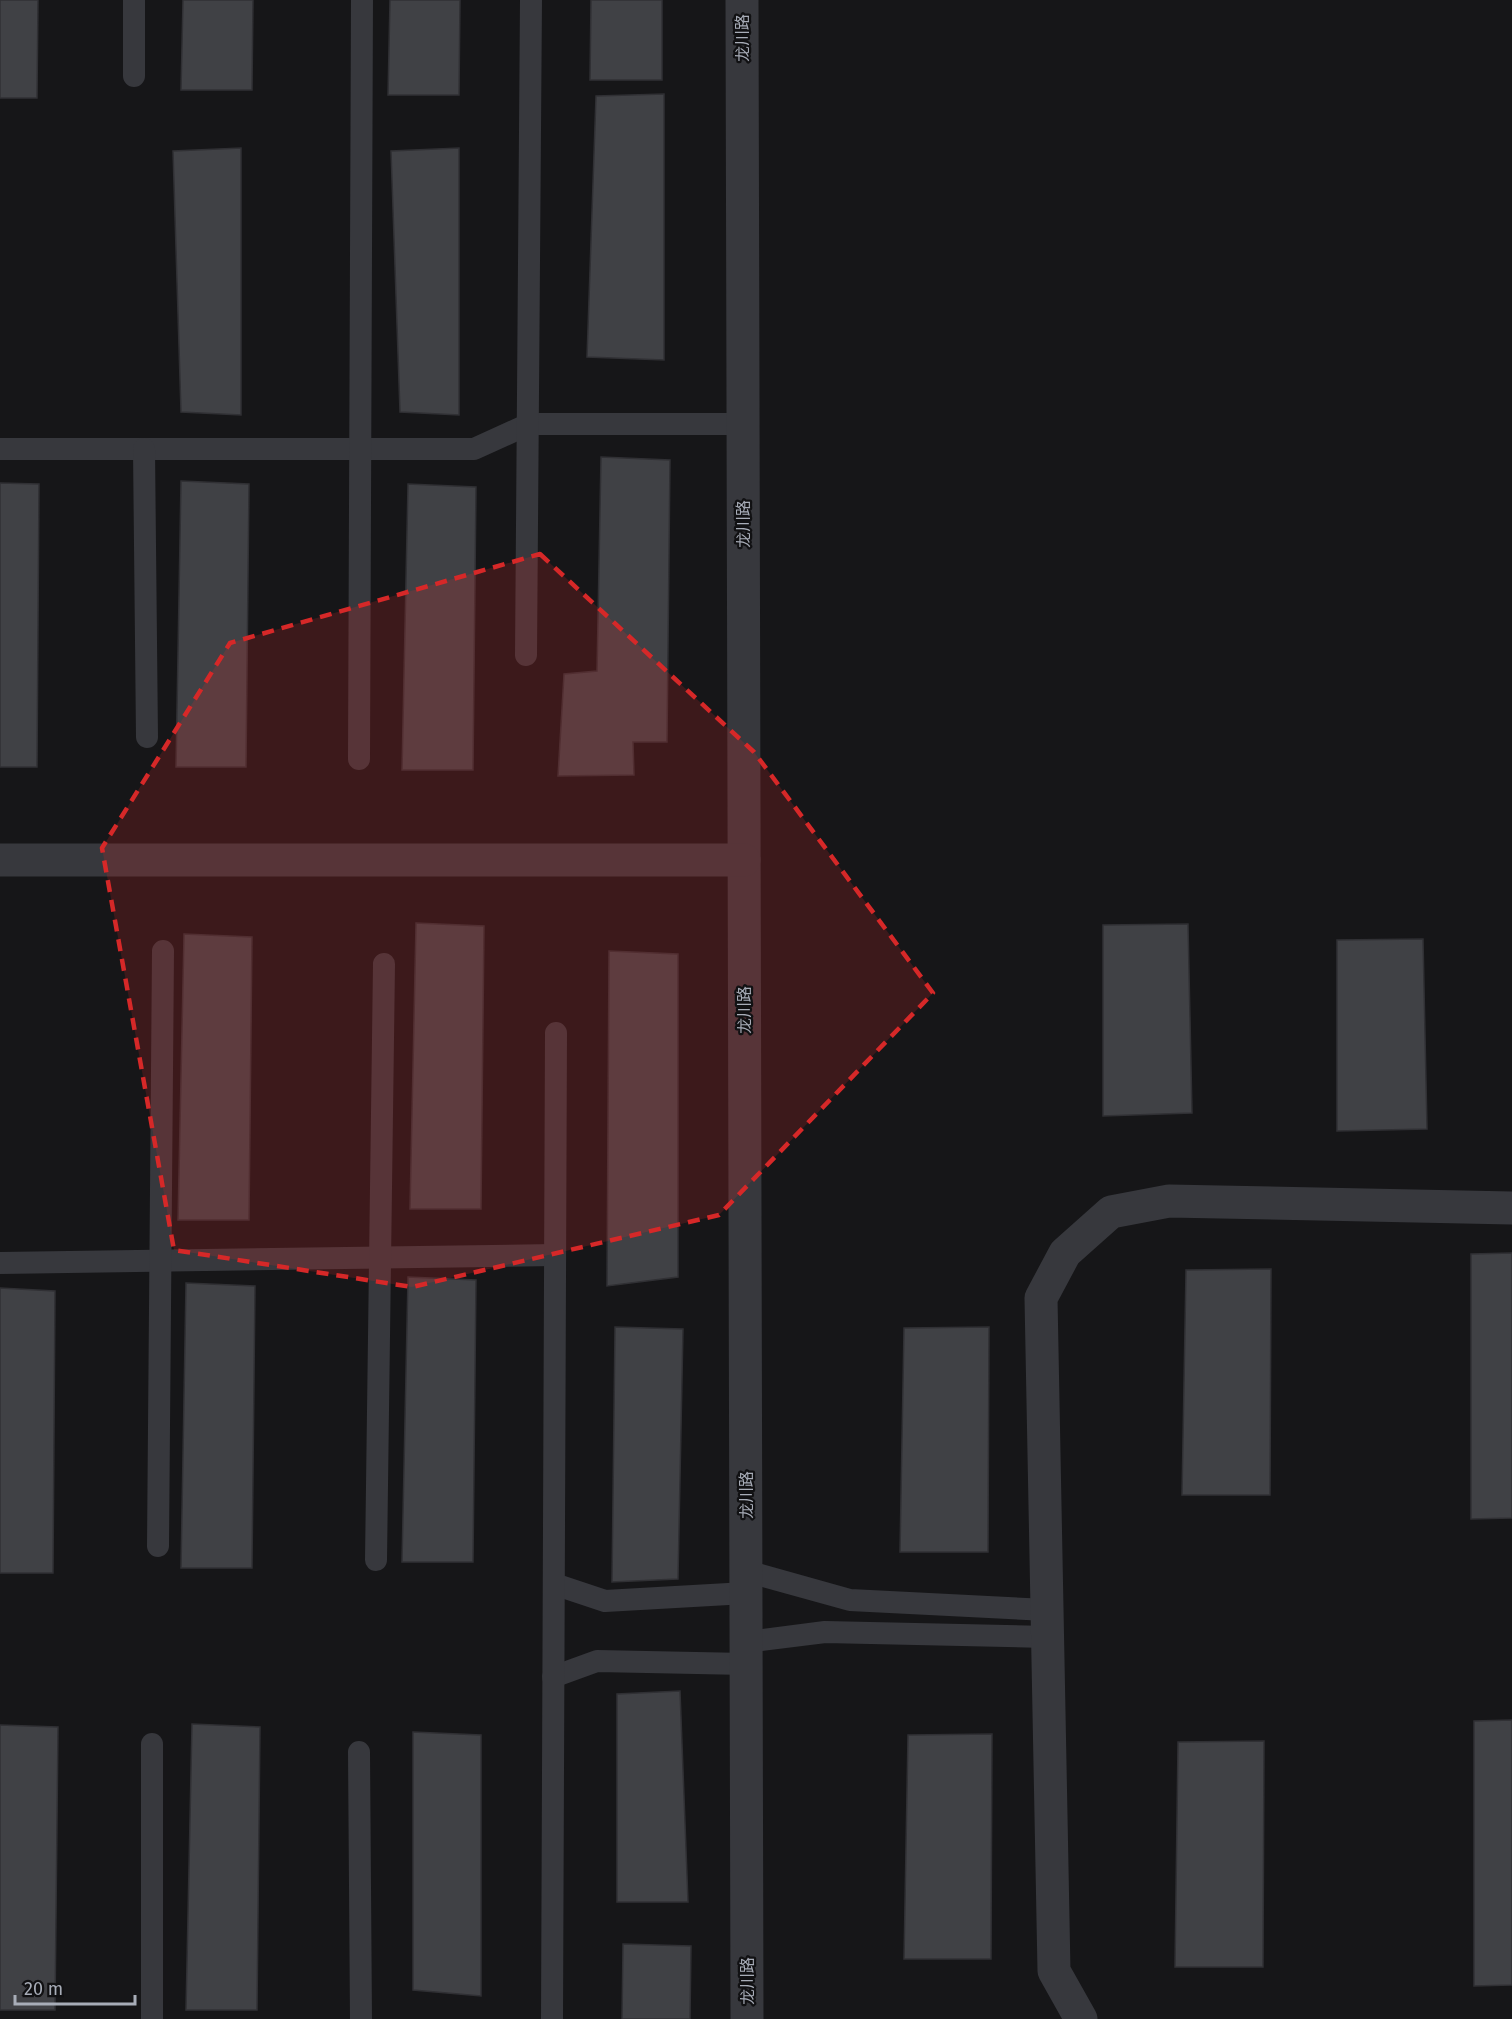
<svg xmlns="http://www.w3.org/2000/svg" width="1512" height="2019" font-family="'Fira Sans','Noto Sans SC',sans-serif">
  <rect width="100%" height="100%" fill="#161618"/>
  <g fill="#404145" stroke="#303034" stroke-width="1.5">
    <polygon points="0,0 38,0 37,98 0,98"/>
    <polygon points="183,0 253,0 252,90 181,90"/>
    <polygon points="390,0 460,0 459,95 388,95"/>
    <polygon points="591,0 662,0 662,80 590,80"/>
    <polygon points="664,94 664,360 587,357 596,96"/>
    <polygon points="241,148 241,415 181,412 173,151"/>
    <polygon points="459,148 459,415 400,412 391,151"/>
    <polygon points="601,457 670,460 667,742 633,742 634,775 558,776 564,674 597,671"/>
    <polygon points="181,481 249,484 246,767 176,767"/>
    <polygon points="0,483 39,484 37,767 0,767"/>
    <polygon points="408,484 476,487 473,770 402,770"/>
    <polygon points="416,923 484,926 481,1209 410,1209"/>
    <polygon points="1188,924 1192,1113 1103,1116 1103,925"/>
    <polygon points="184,934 252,937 249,1220 178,1220"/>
    <polygon points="1423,939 1427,1129 1337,1131 1337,940"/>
    <polygon points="609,951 678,954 678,1277 607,1286"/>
    <polygon points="1512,1253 1512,1518 1471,1519 1471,1254"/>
    <polygon points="1271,1269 1270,1495 1182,1495 1186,1270"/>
    <polygon points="408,1277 476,1280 473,1562 402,1562"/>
    <polygon points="186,1283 255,1286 252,1568 181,1568"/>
    <polygon points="0,1288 55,1291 53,1573 0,1573"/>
    <polygon points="615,1327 683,1329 678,1579 612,1582"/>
    <polygon points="989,1327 988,1552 900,1552 904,1328"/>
    <polygon points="680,1691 688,1902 617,1902 617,1694"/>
    <polygon points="1512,1720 1512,1985 1474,1986 1474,1721"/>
    <polygon points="192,1724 260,1727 257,2010 186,2010"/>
    <polygon points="0,1725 58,1727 55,2010 0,2010"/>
    <polygon points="413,1732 481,1735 481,1996 413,1990"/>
    <polygon points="992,1734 991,1959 904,1959 908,1735"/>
    <polygon points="1264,1741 1263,1967 1175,1967 1178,1742"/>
    <polygon points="623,1944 691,1946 690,2019 622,2019"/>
  </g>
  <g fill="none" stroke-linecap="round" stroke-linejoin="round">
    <g stroke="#37383d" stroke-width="22">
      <polyline points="134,76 134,0"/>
      <polyline points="0,449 474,449 529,424 743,424"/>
      <polyline points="144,449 147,737"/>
      <polyline points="526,655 531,0"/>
      <polyline points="359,759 362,0"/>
      <polyline points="0,1263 555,1255"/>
      <polyline points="158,1546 163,951"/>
      <polyline points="376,1560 384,964"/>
      <polyline points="746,1571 850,1600 1047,1610"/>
      <polyline points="554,1584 605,1601 746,1593"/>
      <polyline points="746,1642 825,1632 1047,1637"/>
      <polyline points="553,1677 597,1661 746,1664"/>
      <polyline points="152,1744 152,2019"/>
      <polyline points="359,1752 361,2019"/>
      <polyline points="552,2019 556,1033"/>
    </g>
    <polyline stroke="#37383d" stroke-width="33" points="1081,2019 1054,1971 1041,1298 1065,1253 1111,1212 1169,1201 1512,1208"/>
    <g stroke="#37383d" stroke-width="33">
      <polyline points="742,0 747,2019"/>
      <polyline points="0,860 744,860"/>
    </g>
  </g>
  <path fill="#d62828" fill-opacity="0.2" stroke="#d62828" stroke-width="4.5" stroke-dasharray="12 8" stroke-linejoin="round" d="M540,554L754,752L933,993L719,1215L412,1287L174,1250L102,848L230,643Z"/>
  <g text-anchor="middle" stroke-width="4.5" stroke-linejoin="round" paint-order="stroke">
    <g font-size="16" fill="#a8adb8" stroke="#111113">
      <text transform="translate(742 38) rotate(-90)" y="6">龙川路</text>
      <text transform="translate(743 524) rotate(-90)" y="6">龙川路</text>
      <text transform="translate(744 1010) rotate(-90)" y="6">龙川路</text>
      <text transform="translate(746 1495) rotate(-90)" y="6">龙川路</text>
      <text transform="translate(747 1981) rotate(-90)" y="6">龙川路</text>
    </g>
  </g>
  <path d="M15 1995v9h120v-9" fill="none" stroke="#a8adb8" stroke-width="3"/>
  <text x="24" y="1995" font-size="18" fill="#a8adb8" stroke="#111113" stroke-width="4.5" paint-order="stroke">20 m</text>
</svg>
